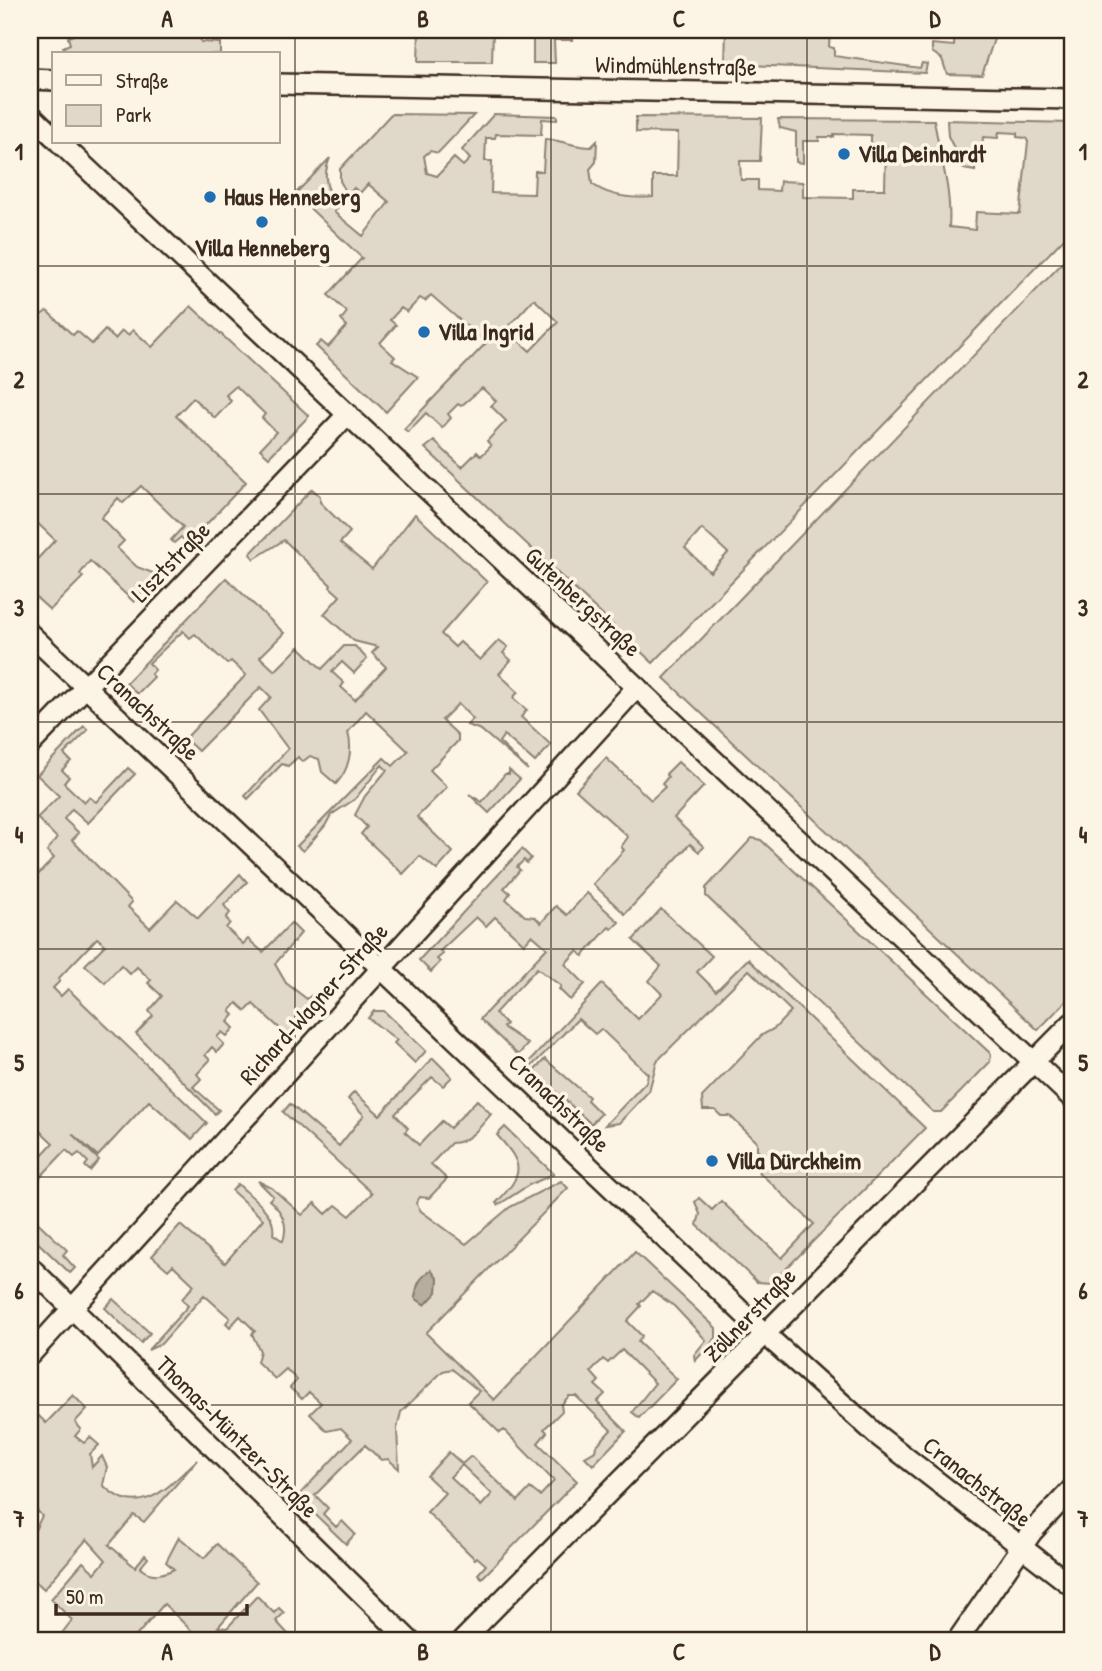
<svg xmlns="http://www.w3.org/2000/svg" width="1102" height="1671" font-family="'Patrick Hand',sans-serif">
  <rect width="100%" height="100%" fill="#fcf5e5"/>
  <filter id="ink" filterUnits="userSpaceOnUse"><feTurbulence type="fractalNoise" baseFrequency=".0143" numOctaves="2"/><feDisplacementMap in="SourceGraphic" scale="14" xChannelSelector="R" yChannelSelector="G"/><feConvolveMatrix kernelMatrix="1 2 1 2 8 2 1 2 1" color-interpolation-filters="sRGB"/></filter>
  <g filter="url(#ink)">
    <g fill="#e0d8c8" stroke="#8e8173" stroke-width="2" fill-rule="evenodd">
      <polygon points="85,30 198,30 201,42 220,43 220,54 66,54 63,47 70,44 68,37"/>
      <polygon points="419,30 493,30 492,62 418,62"/>
      <polygon points="533,30 572,30 572,40 554,40 555,63 533,63"/>
      <polygon points="726,30 830,30 829,47 834,48 834,56 920,68 922,63 927,64 925,73 725,64"/>
      <polygon points="955,30 997,30 982,75 947,74 942,59 932,52 932,44 954,46"/>
      <path d="M391,114L474,115L438,153L430,151L424,156L427,173L437,176L454,158L463,166L470,159L462,150L494,114L557,116V120L542,119L541,135L496,134L495,138H486L485,161H492L491,193L534,194L535,171H543L545,139C562,140 574,147 591,147L597,141L596,162L590,169L592,184C610,197 631,199 653,197V176H677L678,133L636,132V117L762,118L760,161H740L741,180H758V190L779,191L780,181L803,182V197L853,198V189H885L886,145H871V135L834,134V137H819V141H803V163L796,162V132L780,128L778,119L934,120C940,157 952,190 949,227L975,230L976,212L1020,214L1028,142L1026,138L1017,137V133L999,132L998,138L983,137L981,159H976L975,171L964,169L948,136L947,120L1072,123V230L653,663L425,448L434,441L462,467L477,452L481,456L491,446L487,441L506,421L491,406L496,401L482,388L461,406L458,404L448,414L451,418L442,428L426,413L408,432L404,429L486,343L431,295L425,301L420,298L407,312L401,308L390,320L396,325L380,343L395,357L392,360L418,377L386,412L316,346L321,341L328,347L347,326L341,320L347,312L328,295L362,258L295,194L330,158C322,176 326,192 340,205L334,212L363,236L389,202L368,184L360,193L354,188L348,195L340,181V169ZM534,299L558,322L530,351L506,329ZM702,529L728,553L710,572L685,548Z"/>
      <polygon points="1072,253 1072,995 1038,1030 664,678"/>
      <polygon points="191,306 309,416 269,457 260,449 276,432 262,418 265,414 236,386 226,395 231,401 215,418 193,398 176,416 246,482 188,544 181,537 174,543 171,540 183,527 141,486 123,503 118,498 101,518 124,541 117,548 137,567 158,575 134,602 90,561 80,574 83,577 50,610 30,592 30,567 55,540 30,516 30,326 34,321 30,317 30,309 33,308 41,315 47,311 73,335 77,331 92,344 105,330 115,339 122,331 128,335 133,330 152,347"/>
      <path d="M312,489L320,496V502L350,532L340,543L372,569L415,514L487,582L441,634L455,647L460,642L480,660L499,640L508,647L503,653L511,660L499,674L518,692L513,698L527,710L521,717L551,745L535,762L504,735L499,742L528,770L481,730L467,725L473,719L458,704L442,720L458,735V741L430,770L447,787L417,817L453,852L437,870L420,856L403,874L361,834L367,827L355,815L365,796L387,770L382,765L355,799L331,815L325,826L303,851L297,846L384,758L393,766L408,751L366,711L348,732C353,751 349,770 336,784L322,772L319,759L310,756L302,762L298,757L288,766L282,764L248,799L245,796L288,749L259,710L271,697L261,687L198,751L185,739L246,675L231,661L227,664L195,634L190,638L183,631L149,663L155,670L151,674L154,677L137,694L126,683L226,578L284,633L260,657L275,671L299,647L322,669L344,646H355L367,659L354,673L342,662L332,672L344,683L341,687L355,700L386,667L372,653L378,647L354,641L324,614L340,596L330,587L331,585L284,540L254,559L250,554Z"/>
      <polygon points="84,726 88,730 64,754 71,761 62,770 69,777 64,783 84,802 89,797 96,802 128,768 135,774 88,823 72,809 64,819 79,833 72,840 132,902 128,907 150,928 177,900 198,918 240,874 247,882 224,905 230,913 226,918 230,923 226,928 243,944 248,939 263,952 291,923 301,933 275,964 286,983 307,999 312,995 318,1002 287,1035 253,1004 246,1011 237,1003 230,1011 234,1015 228,1022 234,1028 227,1036 222,1032 217,1037 224,1044 217,1052 212,1047 205,1055 210,1060 197,1074 201,1079 193,1087 219,1110 215,1114 136,1034 153,1016 149,1011 162,996 148,983 151,980 137,967 130,974 121,965 105,983 85,965 105,945 97,938 58,979 60,981 53,988 61,996 68,989 207,1123 192,1139 149,1101 98,1156 72,1134 99,1160 90,1171 85,1166 88,1162 79,1153 74,1157 66,1150 30,1188 30,1163 38,1154 40,1157 53,1143 36,1127 30,1133 30,883 54,858 47,851 57,838 37,818 59,796 37,775"/>
      <polygon points="606,758 651,800 665,787 662,784 668,777 666,774 678,762 704,786 674,818 704,847 699,852 690,844 625,914 593,884 624,850 621,847 628,837 576,790"/>
      <polygon points="509,770 520,779 489,813 469,794 482,802 505,774 509,774"/>
      <polygon points="752,838 761,840 991,1054 990,1062 941,1112 933,1112 706,896 706,888"/>
      <polygon points="522,849 531,858 527,863 524,860 517,867 520,870 504,888 510,893 506,899 525,916 535,917 541,923 556,906 567,915 587,893 619,922 612,929 609,927 583,956 577,951 565,964 585,984 570,1000 559,989 561,986 537,968 495,1013 506,1024 503,1027 528,1044 518,1055 480,1019 547,948 532,935 524,944 495,917 486,926 476,917 440,951 443,954 437,959 440,962 431,972 419,960"/>
      <polygon points="661,909 712,956 697,972 716,991 748,959 925,1128 772,1283 757,1282 697,1225 700,1214 695,1202 699,1198 712,1210 721,1201 782,1258 814,1224 759,1172 764,1166 763,1156 757,1150 757,1142 730,1116 721,1116 715,1110 703,1110 702,1097 762,1035 775,1028 791,1011 749,970 657,1061 649,1091 619,1123 605,1125 646,1082 648,1074 601,1029 595,1034 578,1019 531,1067 527,1064 602,984 638,1019 662,994 649,981 661,966 633,940"/>
      <polygon points="374,1011 384,1011 426,1051 415,1063 394,1043 397,1040 368,1018"/>
      <path d="M433,1058L452,1077L443,1086L432,1077L395,1114L408,1128L405,1132L419,1145L442,1121L450,1128L477,1100L491,1114C480,1127 469,1143 451,1143L431,1164L447,1179L429,1198L420,1197L416,1203L421,1211L466,1244L510,1207L561,1181L568,1188L426,1333L494,1400L635,1252L716,1328V1338L695,1361L694,1355L706,1340L674,1306L652,1291L639,1304L641,1306L627,1321L642,1336L638,1342L677,1379L639,1418L632,1412L655,1383L622,1350L608,1363L603,1359L591,1372L599,1381L595,1385L605,1394L597,1402L626,1431L593,1465L585,1457L595,1451L596,1446L611,1430L576,1396H569L561,1405L562,1411L544,1429L547,1432L538,1443L577,1481L482,1578L478,1574L486,1565L477,1557L475,1559L427,1512L445,1493L427,1476L449,1452L462,1464L471,1456L518,1501L530,1488L540,1496L554,1481L504,1430L500,1433L468,1402L479,1391L452,1369L443,1371L401,1412L397,1429L399,1469L388,1459L381,1460L365,1445L315,1495L328,1508L323,1514L336,1527L342,1521L355,1534L346,1544L297,1497L352,1439L341,1428L327,1431L310,1414L321,1403L309,1392L302,1399L290,1388L297,1380L286,1369L275,1379L257,1362L260,1351L252,1334L255,1331L240,1316L230,1327L226,1323L230,1318L204,1295L161,1344L148,1350L188,1306L182,1299L194,1285L173,1265L168,1270L152,1256L180,1225L225,1263L263,1219L232,1191L238,1184C251,1197 277,1214 273,1234L283,1241C289,1224 282,1211 269,1200L273,1196L258,1181L272,1188L302,1215L315,1203L326,1214L336,1205L350,1216L372,1193L283,1112L290,1104L339,1146L364,1115L348,1099L354,1092L380,1115ZM462,1465L492,1494L481,1506L450,1477Z"/>
      <polygon points="545,1059 589,1097 587,1100 601,1114 591,1124 534,1071"/>
      <path d="M505,1127L554,1174L529,1185L498,1205L496,1203C525,1173 524,1165 497,1135Z"/>
      <polygon points="30,1215 67,1250 63,1255 75,1268 70,1273 30,1235"/>
      <polygon points="113,1299 150,1333 141,1343 105,1308"/>
      <path d="M73,1395L87,1409L75,1422L81,1429L75,1436L84,1443L90,1437L99,1445L90,1454L92,1467L102,1456L107,1467L103,1485C140,1522 169,1486 197,1460L144,1522L134,1515L109,1545L135,1567L145,1555L148,1558L140,1568C151,1577 162,1575 174,1569L166,1562L179,1537L204,1558L217,1544L257,1582L218,1627L227,1628L257,1596L274,1613L279,1608L284,1613L276,1621L288,1634L285,1641H202L164,1604L132,1641H56L72,1620L51,1599L83,1562L95,1573L106,1560L87,1539L44,1589L32,1578L30,1580V1540L42,1516L30,1503V1420L37,1414L46,1423Z"/>
    </g>
    <path fill="#b7ad9e" stroke="#85796b" stroke-width="2" d="M431,1270L438,1279L437,1292L425,1305L415,1298C417,1284 419,1278 431,1270Z"/>
    <g fill="none" stroke-linecap="round" stroke-linejoin="round">
      <defs>
        <g id="minor">
          <polyline points="30,79 54,80"/>
          <polyline points="278,84 1072,99"/>
          <polyline points="30,114 54,137"/>
          <polyline points="59,142 1072,1098"/>
          <polyline points="30,634 765,1334 877,1435 1072,1586"/>
          <polyline points="30,745 348,414"/>
          <polyline points="30,1267 410,1641"/>
          <polyline points="30,1355 637,687"/>
          <polyline points="462,1641 1072,1023"/>
          <polyline points="957,1641 1032,1532 1072,1489"/>
        </g>
      </defs>
      <use href="#minor" stroke="#3b2a1e" stroke-width="24"/>
      <use href="#minor" stroke="#fcf5e5" stroke-width="19"/>
    </g>
  </g>
  <path fill="none" stroke="#3b2a1e" stroke-width="2" stroke-opacity="0.55" d="M295,30V1641M551,30V1641M807,30V1641M30,266H1072M30,494H1072M30,722H1072M30,949H1072M30,1177H1072M30,1405H1072"/>
  <g fill="#1f6fb2" stroke="#fcf5e5" stroke-width="2.5">
    <circle cx="844" cy="154" r="7"/>
    <circle cx="210" cy="197" r="7"/>
    <circle cx="262" cy="222" r="7"/>
    <circle cx="424" cy="332" r="7"/>
    <circle cx="712" cy="1161" r="7"/>
  </g>
  <g text-anchor="middle" stroke-width="7" stroke-linejoin="round" paint-order="stroke">
    <g font-size="24" fill="#3b2a1e" stroke="#fcf5e5">
      <text transform="translate(676 66) rotate(1)" y="8">Windmühlenstraße</text>
      <text transform="translate(171 562) rotate(-46)" y="8">Lisztstraße</text>
      <text transform="translate(583 602) rotate(43)" y="8">Gutenbergstraße</text>
      <text transform="translate(148 712) rotate(43)" y="8">Cranachstraße</text>
      <text transform="translate(314 1004) rotate(-48)" y="8">Richard-Wagner-Straße</text>
      <text transform="translate(559 1103) rotate(44)" y="8">Cranachstraße</text>
      <text transform="translate(750 1315) rotate(-46)" y="8">Zöllnerstraße</text>
      <text transform="translate(237 1437) rotate(45)" y="8">Thomas-Müntzer-Straße</text>
      <text transform="translate(977 1482) rotate(38)" y="8">Cranachstraße</text>
    </g>
    <g font-size="24" font-weight="bold" fill="#3b2a1e" stroke="#fcf5e5" text-anchor="start">
      <text x="858" y="162">Villa Deinhardt</text>
      <text x="224" y="205">Haus Henneberg</text>
      <text x="262" y="256" text-anchor="middle">Villa Henneberg</text>
      <text x="438" y="340">Villa Ingrid</text>
      <text x="726" y="1169">Villa Dürckheim</text>
    </g>
  </g>
  <rect width="1102" height="1671" fill="none" stroke="#fcf5e5" stroke-width="77"/>
  <rect x="52" y="52" width="228" height="91" fill="#fcf5e5" stroke="#afa495" stroke-width="2"/>
  <rect x="66" y="75" width="35" height="10" fill="#fcf5e5" stroke="#afa495" stroke-width="2"/>
  <text x="116" y="88" font-size="21" fill="#3b2a1e">Straße</text>
  <rect x="66" y="105" width="35" height="21" fill="#e0d8c8" stroke="#afa495" stroke-width="2"/>
  <text x="116" y="122" font-size="21" fill="#3b2a1e">Park</text>
  <path d="M56 1604v10h191v-10" fill="none" stroke="#3b2a1e" stroke-width="3.5"/>
  <text x="66" y="1604" font-size="21" fill="#3b2a1e" stroke="#fcf5e5" stroke-width="5" paint-order="stroke">50 m</text>
  <rect x="38" y="38" width="1026" height="1594" fill="none" stroke="#3b2a1e" stroke-width="2.5"/>
  <g font-size="23" text-anchor="middle" font-weight="bold" fill="#3b2a1e">
    <text x="167" y="27">A</text>
    <text x="423" y="27">B</text>
    <text x="679" y="27">C</text>
    <text x="935" y="27">D</text>
    <text x="19" y="160">1</text>
    <text x="1083" y="160">1</text>
    <text x="19" y="388">2</text>
    <text x="1083" y="388">2</text>
    <text x="19" y="616">3</text>
    <text x="1083" y="616">3</text>
    <text x="19" y="843">4</text>
    <text x="1083" y="843">4</text>
    <text x="19" y="1071">5</text>
    <text x="1083" y="1071">5</text>
    <text x="19" y="1299">6</text>
    <text x="1083" y="1299">6</text>
    <text x="19" y="1527">7</text>
    <text x="1083" y="1527">7</text>
    <text x="167" y="1660">A</text>
    <text x="423" y="1660">B</text>
    <text x="679" y="1660">C</text>
    <text x="935" y="1660">D</text>
  </g>
</svg>
